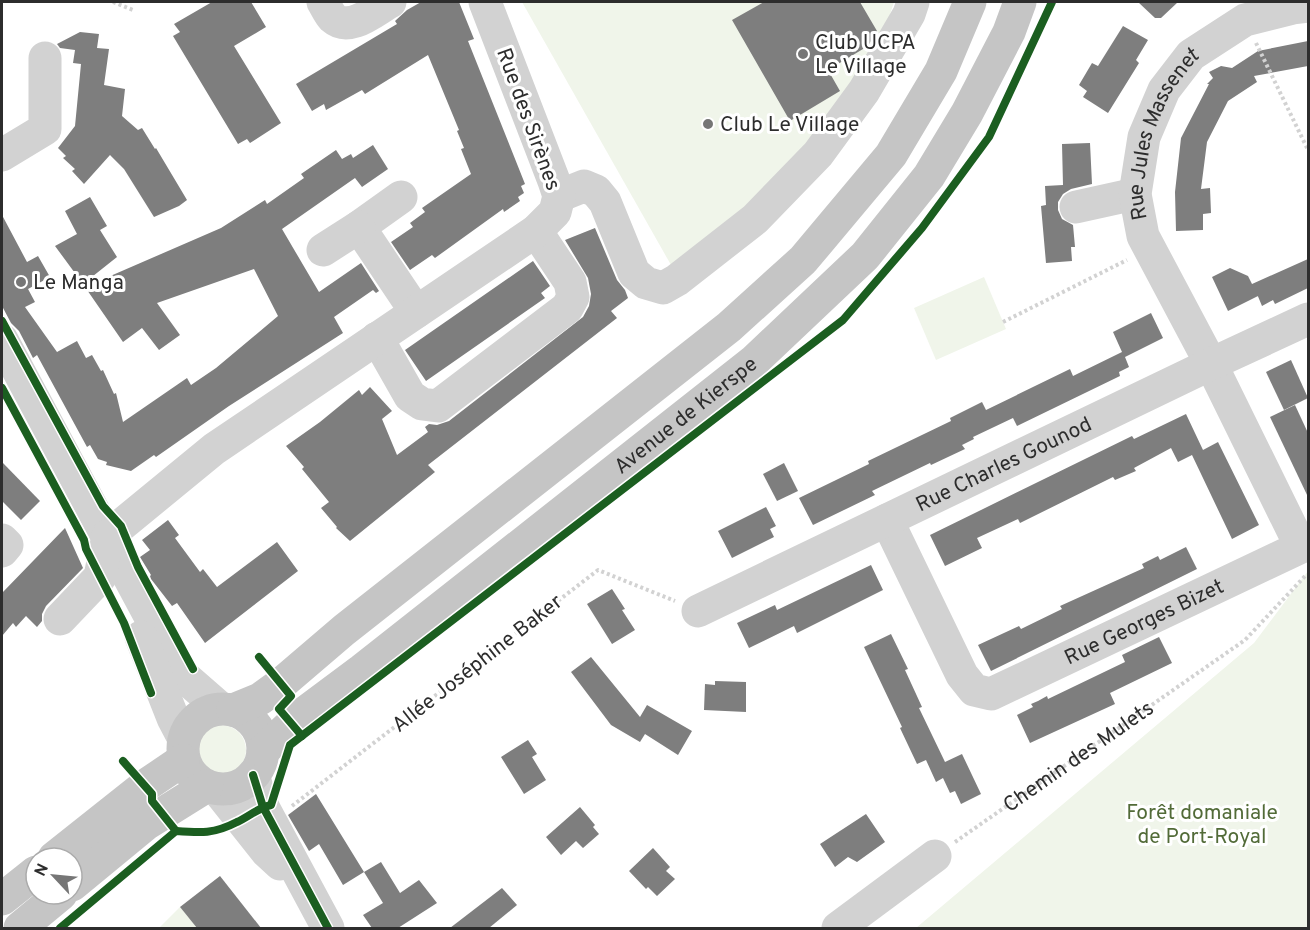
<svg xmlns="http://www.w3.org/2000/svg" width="1310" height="930" font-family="Overpass,sans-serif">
  <rect width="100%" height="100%" fill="#fff"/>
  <g fill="#f0f5ea">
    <polygon points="522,2 894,2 882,39 811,143 725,227 671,265"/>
    <polygon points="984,277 1006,329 936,360 914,308"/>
    <polygon points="1308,571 1308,928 916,928 1254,643"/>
    <circle cx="221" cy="750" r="25"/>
    <polygon points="180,907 197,928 159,928"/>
  </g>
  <g fill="#7e7e7e">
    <polygon points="212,2 251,2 266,27 234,46 281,123 250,143 247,139 238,144 173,36 180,32 174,24"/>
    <polygon points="421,2 459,2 474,39 468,41 525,184 521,186 524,193 518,197 520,201 504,212 503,209 435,258 432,255 410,270 391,242 413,227 410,223 425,212 422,208 471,174 461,149 464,148 457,131 459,130 428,55 365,94 362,90 326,110 324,104 312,111 296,84 397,24 395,21 407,10"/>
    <polygon points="764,2 860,2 877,31 868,46 828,70 840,91 790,121 732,20"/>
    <polygon points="1138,2 1178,2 1161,18 1155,18"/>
    <polygon points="1123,26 1148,40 1136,60 1139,63 1108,113 1083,97 1087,91 1079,85 1092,63 1098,66"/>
    <polygon points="80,32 99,34 97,48 109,49 104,85 125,89 122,116 138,130 142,128 155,149 156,148 187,200 179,206 154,217 124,169 110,155 84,184 72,171 75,169 63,158 66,156 58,148 75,126 81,64 73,63 75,50 60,48 57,44"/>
    <polygon points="1308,41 1308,66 1254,76 1257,82 1228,101 1207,142 1201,189 1210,188 1211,213 1203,214 1203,230 1176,231 1175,192 1181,138 1209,84 1207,84 1213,78 1209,72 1221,66 1232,68 1258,51"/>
    <polygon points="1090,143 1092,184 1071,189 1063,194 1058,202 1058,210 1062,219 1073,225 1075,247 1071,247 1072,261 1046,263 1041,206 1046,205 1045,186 1063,185 1062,144"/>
    <polygon points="373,145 388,169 362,187 355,178 282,229 319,292 361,263 379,291 376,293 373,290 334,317 343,333 229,406 156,457 154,455 131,471 106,465 107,462 98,459 90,445 87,447 37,355 33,358 19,331 11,323 2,306 2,215 27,262 38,256 50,277 28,289 35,302 25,307 57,352 77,341 86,358 92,355 101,371 103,370 114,394 116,393 123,422 187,378 191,385 216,368 278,316 254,269 157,303 180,335 159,350 142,328 123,342 85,287 221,228 265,200 267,204 304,178 301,174 336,150 342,159 351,154 353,158"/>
    <polygon points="90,197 107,226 100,230 117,257 83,284 55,246 77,234 65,211"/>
    <polygon points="595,228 617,280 625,290 628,298 611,311 617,318 428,465 435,472 350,541 336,528 337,527 321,508 329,502 302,469 304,467 286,446 320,422 359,390 362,395 370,387 392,411 382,419 397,455 428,432 425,427 429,424 437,425 449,421 583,317 589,306 591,294 588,278 565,240"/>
    <polygon points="1308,259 1308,288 1275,304 1273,300 1262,306 1257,294 1258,296 1228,311 1212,277 1230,268 1248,276 1252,284"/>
    <polygon points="533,261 550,286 541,293 545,298 426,381 405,350"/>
    <polygon points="1151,313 1163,338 1125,357 1129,367 1119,372 1120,376 1017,426 1013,418 973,437 974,439 962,445 965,449 931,465 930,463 872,491 875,495 813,525 799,498 869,464 868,461 951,421 950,418 982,402 986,410 1070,369 1073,376 1122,352 1113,332"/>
    <polygon points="1291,360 1308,398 1284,410 1266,372"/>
    <polygon points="1295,405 1308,433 1308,497 1270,417"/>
    <polygon points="1186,414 1203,450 1218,442 1259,525 1232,539 1192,455 1178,462 1171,448 1134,468 1136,471 1115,480 1113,477 1020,523 1018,519 977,538 982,548 945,566 930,535 1132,436 1134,439"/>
    <polygon points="2,462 40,501 21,520 2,501"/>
    <polygon points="784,463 798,491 777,501 763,474"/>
    <polygon points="766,507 776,526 770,529 774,537 732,558 718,531"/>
    <polygon points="168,520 179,535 175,538 200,572 203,569 217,587 277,542 298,571 205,643 177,603 172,606 151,579 150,576 151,575 140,557 150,550 142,540"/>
    <polygon points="65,528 83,568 46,606 42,614 42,621 37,627 26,616 16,627 13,623 2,636 2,593"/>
    <polygon points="1186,547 1197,569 991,671 978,645 1019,626 1021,629 1062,609 1060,606 1144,568 1142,564 1158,556 1160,560"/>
    <polygon points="871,565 883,590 797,633 794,626 749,648 737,623 775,605 777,610"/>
    <polygon points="612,589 625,609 622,610 635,630 612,644 587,604"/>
    <polygon points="891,634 908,669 905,670 922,707 919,708 945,762 962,754 981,794 961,804 955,791 950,793 943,778 936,782 926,760 917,764 900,728 902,727 864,647"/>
    <polygon points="1159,637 1172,663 1110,693 1115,704 1030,743 1017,715 1033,707 1031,704 1038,701 1047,696 1048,699 1125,662 1122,655"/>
    <polygon points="591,657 640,717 647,705 692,731 678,755 645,734 640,742 611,725 571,672"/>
    <polygon points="715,681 746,682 746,712 704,710 705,684 715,685"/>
    <polygon points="528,740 537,754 532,757 546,780 524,794 501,757"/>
    <polygon points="316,794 364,872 343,885 319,844 309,851 288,815"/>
    <polygon points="580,807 595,825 593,827 599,834 583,848 576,841 561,855 546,837"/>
    <polygon points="866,814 885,842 857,862 848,857 835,867 820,844"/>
    <polygon points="653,848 670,867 666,871 675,879 657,896 648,887 646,889 629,871"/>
    <polygon points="381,862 400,893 419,880 437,903 398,928 372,928 363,915 383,903 364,872"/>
    <polygon points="220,876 261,928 197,928 180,907"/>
    <polygon points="502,888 517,905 489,928 450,928"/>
  </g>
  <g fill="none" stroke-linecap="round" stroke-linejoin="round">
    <g stroke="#d2d2d2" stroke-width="4" stroke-dasharray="3 3" stroke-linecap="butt">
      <polyline points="113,2 133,10"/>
      <polyline points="1256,43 1308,150"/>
      <polyline points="1003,322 1127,260"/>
      <polyline points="292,806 598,570 675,601"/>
      <path id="s1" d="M955,842L1245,640L1306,575"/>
    </g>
    <g stroke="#d2d2d2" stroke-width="33">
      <path d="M323,2C326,7 329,14 333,18C350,33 375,10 390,2"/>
      <polyline points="2,155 45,129 45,58"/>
      <polyline points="559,196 584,186 596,191 605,202 634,273 646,283 663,288 677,280 755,219 818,154 864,91 909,14 913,2"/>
      <polyline points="401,197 359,227 416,312"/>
      <polyline points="1076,207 1135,194"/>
      <polyline points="323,250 359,227"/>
      <polyline points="377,338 410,396 422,404 438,406 567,308 573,297 570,282 536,231"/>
      <polyline points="2,340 181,674 220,708"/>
      <path id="s2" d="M887,520L962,675L974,690L991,694L1301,547L1211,364L1143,236L1135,194L1144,137L1164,90L1191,55L1245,20L1293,8L1308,6"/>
      <polyline points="108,536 214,449 536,231 555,212 559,196 554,181 485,2"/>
      <polyline points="2,540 7,545 2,551"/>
      <path id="s3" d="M698,611L1211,364L1308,319"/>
      <polyline points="60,619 100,577 108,536"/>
      <polyline points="141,637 173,718 183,737"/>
      <polyline points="253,775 263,807 328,928"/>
      <polyline points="217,789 267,852 280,864"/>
      <polyline points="838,928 935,856"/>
    </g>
    <g stroke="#c5c5c5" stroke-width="33">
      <circle cx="223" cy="749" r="40"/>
      <polyline points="233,710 260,699 282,683 344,630 729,327 803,260 891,155 941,71 970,2"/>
      <path id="s4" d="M263,751L299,717L362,670L754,361L865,256L929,176L967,113L1009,32L1020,2"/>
      <polyline points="54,858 146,785 183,760"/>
      <polyline points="72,885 146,824 207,786"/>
      <polyline points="2,899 36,872"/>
      <polyline points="20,928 61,894"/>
    </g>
    <defs>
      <g id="cycleway">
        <polyline points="2,321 103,506 121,526 138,567 193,669"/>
        <polyline points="2,388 84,540 86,549 124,623 151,693"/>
        <polyline points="259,657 291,696 279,709 302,736"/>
        <polyline points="123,761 152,794 152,801 176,831"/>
        <polyline points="253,775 263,807 328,928"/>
        <path d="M60,928L176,831C201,833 214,834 237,822C248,817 258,808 271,805L290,745L843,320L922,228L989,137L1052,2"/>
      </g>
    </defs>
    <use href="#cycleway" stroke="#fff" stroke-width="11"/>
    <use href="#cycleway" stroke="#1b5e20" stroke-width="8"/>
  </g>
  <g fill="#767676" stroke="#fff" stroke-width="2">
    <circle cx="803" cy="54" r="6"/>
    <circle cx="708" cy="124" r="6"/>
    <circle cx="21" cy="282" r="6"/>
  </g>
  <g text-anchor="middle" stroke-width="6" stroke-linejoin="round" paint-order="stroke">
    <g font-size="21" fill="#2d2d2d" stroke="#fff" text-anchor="start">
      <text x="815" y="49">Club UCPA<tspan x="815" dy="24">Le Village</tspan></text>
      <text x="720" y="131">Club Le Village</text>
      <text x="33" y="289">Le Manga</text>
    </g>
    <g font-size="21" fill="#2d2d2d" stroke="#fff">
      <text transform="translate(529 119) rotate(70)" y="7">Rue des Sirènes</text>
      <text dy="7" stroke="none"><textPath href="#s2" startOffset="1010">Rue Jules Massenet</textPath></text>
      <text dy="7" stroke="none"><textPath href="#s4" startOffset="540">Avenue de Kierspe</textPath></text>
      <text dy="7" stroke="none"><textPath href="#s3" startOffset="339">Rue Charles Gounod</textPath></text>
      <text dy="7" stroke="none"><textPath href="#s2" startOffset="378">Rue Georges Bizet</textPath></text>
      <text transform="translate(477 663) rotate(-38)" y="7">Allée Joséphine Baker</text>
      <text dy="7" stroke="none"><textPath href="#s1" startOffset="150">Chemin des Mulets</textPath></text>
    </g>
    <g font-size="21" fill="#526b38" stroke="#fff">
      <text x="1202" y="819">Forêt domaniale<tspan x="1202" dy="24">de Port-Royal</tspan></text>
    </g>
  </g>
  <rect width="1310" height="930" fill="none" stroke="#2d2d2d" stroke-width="6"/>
  <g transform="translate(54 876) rotate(296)"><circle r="28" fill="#ffffff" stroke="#ababab" stroke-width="1.5"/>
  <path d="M0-4.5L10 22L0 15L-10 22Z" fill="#767676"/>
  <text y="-9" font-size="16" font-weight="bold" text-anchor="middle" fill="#2d2d2d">N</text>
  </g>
</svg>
